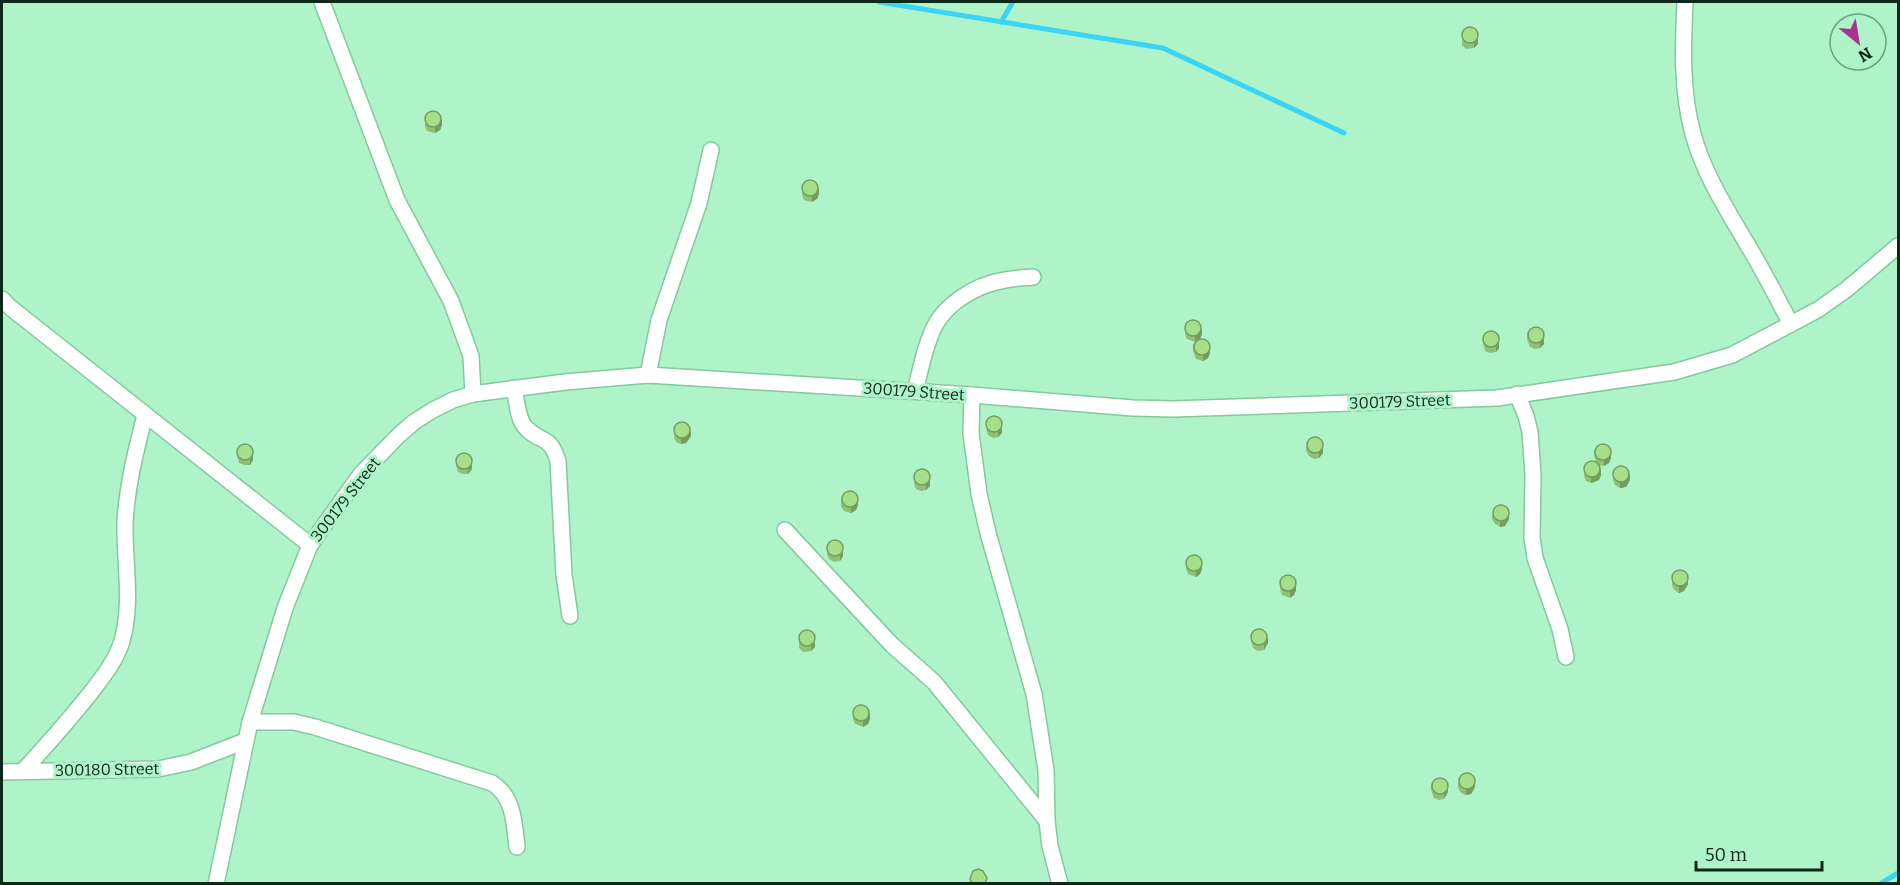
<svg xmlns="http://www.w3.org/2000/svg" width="1900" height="885" font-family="Bitter,serif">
  <rect width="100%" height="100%" fill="#aef4c8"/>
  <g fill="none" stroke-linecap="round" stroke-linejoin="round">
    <g stroke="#3ad4f6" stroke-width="5">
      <polyline points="879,2 1163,48 1344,133"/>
      <polyline points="1001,22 1013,2"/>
      <polyline points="1880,884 1898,873"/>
    </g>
    <defs>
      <g id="minor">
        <polyline points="322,2 397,200 451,301 471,356 473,394"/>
        <path d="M1685,2C1683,46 1681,90 1693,134C1704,174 1726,208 1747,244C1763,270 1777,298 1791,324"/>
        <polyline points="2,299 11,308 310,545"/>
        <polyline points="648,375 659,320 699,203 711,150"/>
        <path d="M514,388C517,400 517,419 526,428C541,444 549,433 558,461L564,575L570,616"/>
        <path d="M915,391C920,373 923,354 930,337C940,306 974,285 1005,280C1014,278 1024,278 1033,277"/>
        <polyline points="1517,394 1526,416 1530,432 1533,474 1532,537 1535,558 1560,629 1566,657"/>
        <polyline points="972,395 971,433 979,494 988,533 1034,694 1046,770 1047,821 1050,846 1060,884"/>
        <polyline points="785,530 892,645 934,682 1047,821"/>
        <path d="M250,722H294L315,727L492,783C514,797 514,822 517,847"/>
        <path d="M23,771C46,746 68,721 89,695C102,678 116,661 122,641C133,601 124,562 125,522C127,486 136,450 145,415"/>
        <polyline points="2,772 158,769 191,762 245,741"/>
        <polyline points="216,884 250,722 285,608 310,545 361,474 399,435 414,422 433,410 453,400 473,394 565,382 648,375 972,395 1133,408 1173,409 1497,398 1674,372 1732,355 1791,324 1819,309 1847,289 1898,246"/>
      </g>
    </defs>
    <use href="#minor" stroke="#84c99f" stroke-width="18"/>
    <use href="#minor" stroke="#fff" stroke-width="15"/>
  </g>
  <g fill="#8dc177">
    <polygon points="1462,34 1478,44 1474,48 1466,49 1462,45"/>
    <polygon points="425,120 442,125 440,130 435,133 427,131 425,126"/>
    <polygon points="802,189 819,194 817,199 812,202 804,200 802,195"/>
    <polygon points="1185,329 1202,334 1200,339 1210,353 1208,358 1203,361 1196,359 1193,351 1193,345 1195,342 1187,339 1185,334"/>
    <polygon points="1527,333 1544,344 1540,348 1535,349 1530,347 1527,339"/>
    <polygon points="1483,337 1499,348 1496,352 1490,353 1485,351 1483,343"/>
    <polygon points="986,422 1002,433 998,437 993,438 988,435 986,428"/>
    <polygon points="674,431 691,436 686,443 681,444 676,442 674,437"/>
    <polygon points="1306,446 1323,453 1319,458 1314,459 1309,456 1306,451"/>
    <polygon points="237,450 253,460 250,465 244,465 239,463 237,455"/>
    <polygon points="1594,450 1611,458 1609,463 1604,466 1599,465 1601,475 1599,480 1591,483 1586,481 1584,476 1584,470 1596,461 1594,456"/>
    <polygon points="456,459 472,469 468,474 463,474 458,472 456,465"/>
    <polygon points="1613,475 1630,480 1626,487 1620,488 1615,485 1613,480"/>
    <polygon points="914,478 930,486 926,490 921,491 916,489 914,484"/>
    <polygon points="841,500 858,505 856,510 851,513 844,511 841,506"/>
    <polygon points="1492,514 1509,519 1505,526 1500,527 1495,524 1492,519"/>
    <polygon points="827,549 843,556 840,561 834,562 829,559 827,554"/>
    <polygon points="1186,564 1202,569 1200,574 1196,577 1188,574 1186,569"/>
    <polygon points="1672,579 1688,584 1684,591 1679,593 1674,590 1672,585"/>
    <polygon points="1280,582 1296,590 1294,595 1290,598 1282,595 1280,588"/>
    <polygon points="1251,635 1268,643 1264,650 1258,651 1253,648 1251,641"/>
    <polygon points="799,637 815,647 811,651 803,652 799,648"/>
    <polygon points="853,714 870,719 868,724 863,727 855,724 853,719"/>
    <polygon points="1458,782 1475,787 1471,794 1466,795 1461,793 1458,788"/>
    <polygon points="1431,784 1448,792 1444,799 1439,800 1434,798 1431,790"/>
  </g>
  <g fill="#739d61">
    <polygon points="1478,38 1478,44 1474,48 1474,43"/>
    <polygon points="442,119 442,125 440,130 435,133 435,127"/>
    <polygon points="819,188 819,194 817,199 812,202 812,196"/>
    <polygon points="1202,328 1202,334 1200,339 1195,342 1195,336"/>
    <polygon points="1544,338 1544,344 1540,348 1540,342"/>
    <polygon points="1499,342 1499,348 1496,352 1496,346"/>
    <polygon points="1210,347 1210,353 1208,358 1203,361 1203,355"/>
    <polygon points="1002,427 1002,433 998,437 998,431"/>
    <polygon points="691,431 691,436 686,443 681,444 681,439"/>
    <polygon points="1323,448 1323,453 1319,458 1319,452"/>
    <polygon points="1611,452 1611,458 1609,463 1604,466 1604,460"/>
    <polygon points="253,454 253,460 250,465 250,459"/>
    <polygon points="472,464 472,469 468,474 468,468"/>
    <polygon points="1601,469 1601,475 1599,480 1591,483 1591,477"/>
    <polygon points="1630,474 1630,480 1626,487 1620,488 1620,482"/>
    <polygon points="930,480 930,486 926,490 926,484"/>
    <polygon points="858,499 858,505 856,510 851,513 851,507"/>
    <polygon points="1509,513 1509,519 1505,526 1500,527 1500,521"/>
    <polygon points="843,551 843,556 840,561 840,555"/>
    <polygon points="1202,563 1202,569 1200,574 1196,577 1196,571"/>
    <polygon points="1688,579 1688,584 1684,591 1679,593 1679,587"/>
    <polygon points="1296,584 1296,590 1294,595 1290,598 1290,592"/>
    <polygon points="1268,637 1268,643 1264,650 1264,644"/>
    <polygon points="815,642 815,647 811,651 811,646"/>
    <polygon points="870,713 870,719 868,724 863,727 863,721"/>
    <polygon points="1475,781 1475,787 1471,794 1466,795 1466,790"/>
    <polygon points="1448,786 1448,792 1444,799 1444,793"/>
  </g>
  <g fill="#a4e08a" stroke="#739d61" stroke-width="1.5">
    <circle cx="1470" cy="35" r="8"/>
    <circle cx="433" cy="119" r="8"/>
    <circle cx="810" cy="188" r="8"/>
    <circle cx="1193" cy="328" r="8"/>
    <circle cx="1536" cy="335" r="8"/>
    <circle cx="1491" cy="339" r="8"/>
    <circle cx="1202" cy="347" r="8"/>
    <circle cx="994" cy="424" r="8"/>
    <circle cx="682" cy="430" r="8"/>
    <circle cx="1315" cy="445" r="8"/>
    <circle cx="1603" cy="452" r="8"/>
    <circle cx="245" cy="452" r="8"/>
    <circle cx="464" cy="461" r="8"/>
    <circle cx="1592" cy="469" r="8"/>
    <circle cx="1621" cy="474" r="8"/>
    <circle cx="922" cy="477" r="8"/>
    <circle cx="850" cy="499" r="8"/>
    <circle cx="1501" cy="513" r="8"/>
    <circle cx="835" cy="548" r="8"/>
    <circle cx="1194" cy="563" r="8"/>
    <circle cx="1680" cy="578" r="8"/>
    <circle cx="1288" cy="583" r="8"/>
    <circle cx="1259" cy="637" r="8"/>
    <circle cx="807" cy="638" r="8"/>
    <circle cx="861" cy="713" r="8"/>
    <circle cx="1467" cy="781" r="8"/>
    <circle cx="1440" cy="786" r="8"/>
    <polygon points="978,869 983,871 987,878 985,883 972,884 970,879 973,871"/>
  </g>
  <g text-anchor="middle" stroke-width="6" stroke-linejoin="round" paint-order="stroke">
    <g font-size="16" fill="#0b2818" stroke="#aef4c8">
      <text transform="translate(914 391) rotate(4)" y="6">300179 Street</text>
      <text transform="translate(1400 401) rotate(-2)" y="6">300179 Street</text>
      <text transform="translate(345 499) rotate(-52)" y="6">300179 Street</text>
      <text transform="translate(107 769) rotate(-1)" y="6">300180 Street</text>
    </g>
  </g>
  <rect width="1900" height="885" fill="none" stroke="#0b2818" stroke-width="6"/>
  <g transform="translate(1858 42) rotate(150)"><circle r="28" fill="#aef4c8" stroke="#6da282" stroke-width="1.5"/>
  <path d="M0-4.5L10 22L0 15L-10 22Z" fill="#a5338f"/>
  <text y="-9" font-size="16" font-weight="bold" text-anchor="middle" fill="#0b2818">N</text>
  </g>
  <path d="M1696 861v9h126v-9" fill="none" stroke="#0b2818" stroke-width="3"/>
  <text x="1705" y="861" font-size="18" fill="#0b2818" stroke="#aef4c8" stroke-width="4.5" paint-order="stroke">50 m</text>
</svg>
